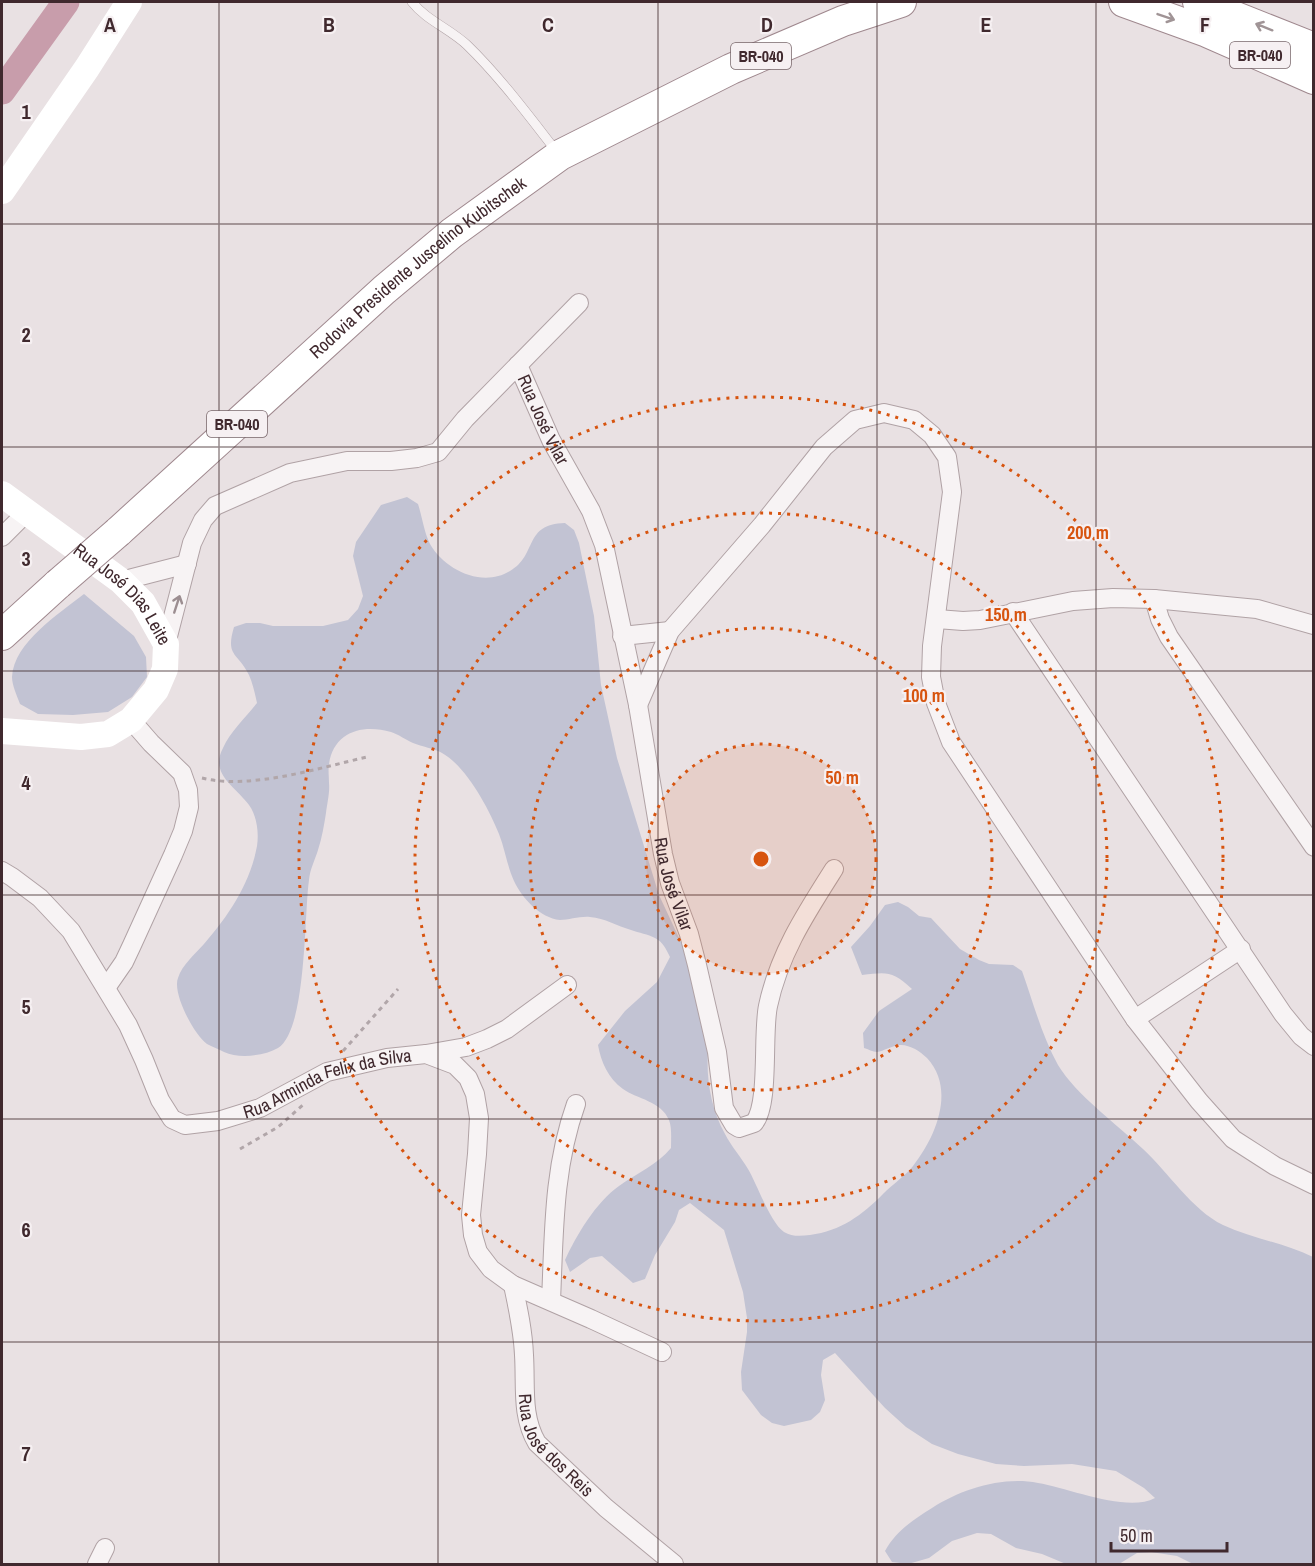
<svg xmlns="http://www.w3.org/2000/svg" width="1315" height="1566" font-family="'Archivo Narrow',sans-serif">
  <rect width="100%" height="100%" fill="#e9e1e3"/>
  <g fill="#c2c3d3">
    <path d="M407,497L418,504C422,516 424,532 430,544C445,570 482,588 510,571C538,555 523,524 565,523L574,530L579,543L594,616L601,685L617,758L659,895L687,955L708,1051C706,1079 711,1109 725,1134C731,1146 741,1157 748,1169C757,1184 770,1222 784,1232C792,1237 801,1236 810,1235C841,1231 862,1215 883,1194C893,1184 905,1176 913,1166C936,1137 956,1089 927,1058C920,1051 909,1044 899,1045C891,1046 884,1051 877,1052C873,1052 868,1049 864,1048L863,1033L879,1011L912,989C892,971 888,972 862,975L851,947L870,926L885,905L898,902L908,907L919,916L931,918L960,949L979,960L989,964L1013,965L1022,971C1033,1002 1042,1036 1058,1065C1076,1095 1118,1125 1143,1149C1168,1172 1192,1210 1223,1225C1251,1238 1284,1243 1313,1257V1564H1193L1177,1556L1151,1552L1137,1553L1119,1564H1066L1042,1554L1016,1548L991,1534L977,1533L952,1541L929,1558L908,1564L892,1562L885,1551C896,1531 913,1520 932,1508C962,1489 1002,1476 1038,1483C1069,1488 1127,1513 1155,1498L1144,1488L1116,1471L1072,1464L1024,1466L996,1464L958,1454L932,1444L906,1427L885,1408L835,1353L823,1360L821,1375L825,1400L820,1412L811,1420L784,1426L772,1423L761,1415L742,1390L741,1372L747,1332V1318L743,1292L724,1230L690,1203L679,1210L675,1222L655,1255L645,1279L633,1283L602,1256L590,1258L570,1272L565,1260C576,1236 596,1202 619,1186C637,1173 657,1165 671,1148C671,1139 672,1128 669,1120C661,1101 637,1099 623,1089C608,1078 601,1062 598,1045L625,1011L657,982L670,957C666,949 663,942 655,938C648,934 639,933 631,930C617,926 605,918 590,917C580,916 569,920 560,920C540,918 522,898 514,881C507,866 505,849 499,834C489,809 466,766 442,753C434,748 422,747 413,743C406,740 398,734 391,732C362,724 334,732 329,764C328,771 329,776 329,783C330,792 327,804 326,813C324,825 322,838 318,850C315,860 310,869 309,880C304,913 307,1030 278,1048C264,1056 239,1059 224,1052C219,1049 212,1047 207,1044C194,1035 172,993 178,978C182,965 195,954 204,944C229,915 250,884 257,846C259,833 257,816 249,805C236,787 209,774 223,748C230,732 246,717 257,703C255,694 253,684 249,675C238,652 225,657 234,627L246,623H260L273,626H323L348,620L358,609L363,596L353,556L356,542L381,505Z"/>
    <path d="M84,594L134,636L146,657L147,677L132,697L108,712L73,715L38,714L20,704C17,696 12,685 12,677C14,642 59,614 84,594Z"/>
  </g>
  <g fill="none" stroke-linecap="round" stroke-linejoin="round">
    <polyline stroke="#c89dab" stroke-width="27" points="2,91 66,2"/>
    <defs>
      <path id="service" d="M412,2C426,20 450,29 467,45C500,77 528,115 557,152"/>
      <g id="minor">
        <path id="s1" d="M518,365L551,440L591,511L604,545L638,705L663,854L670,883L689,934L697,965L717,1052L724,1108L734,1125L739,1128L754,1123C770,1104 762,1034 768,1006C779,954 806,913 834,869"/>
        <polyline points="2,537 26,513"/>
        <polyline points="121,581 187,564"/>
        <polyline points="1154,599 1160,619 1169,637 1314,847"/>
        <polyline points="1013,612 1283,1014 1301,1036 1314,1046"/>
        <polyline points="937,619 963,621 980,620 1073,601 1113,598 1154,599 1257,609 1314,625"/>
        <polyline points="622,636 670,631"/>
        <polyline points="166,644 192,543 203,520 215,506 290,473 347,461 391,461 417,458 438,452 465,419 579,303"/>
        <polyline points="638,705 670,631 762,525 824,447 855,420 884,413 914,420 932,435 947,457 952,492 932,646 931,677 936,703 951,742 1135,1019 1199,1101 1233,1139 1275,1166 1314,1185"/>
        <path id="s2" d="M2,871L12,877L40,898L71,931L128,1025L144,1060L160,1100L172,1119L185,1125L218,1121L260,1108L327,1072L387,1058L426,1054L455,1065L468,1078L475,1094L479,1118L477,1154L471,1215L473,1235L478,1252L491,1269L513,1285L591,1319L662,1352"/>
        <polyline points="106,988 124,962 132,945 173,855 183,831 189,807 188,790 182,773 151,743 131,720"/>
        <polyline points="1135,1019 1241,949"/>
        <polyline points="426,1054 466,1047 487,1039 507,1029 567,985"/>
        <path id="s3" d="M513,1285C518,1308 523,1331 524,1355C526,1386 521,1416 537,1443L606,1508L674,1564"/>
        <path d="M551,1301C554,1234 553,1168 576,1104"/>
        <polyline points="97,1564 105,1548"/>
      </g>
      <g id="trunk">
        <polyline points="1124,2 1207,32 1314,79"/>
        <polyline points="1198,2 1314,48"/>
        <path id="s5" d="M118,532L384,290L452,233L560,155L731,69L843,21L901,2"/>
        <polyline points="2,635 58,584"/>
      </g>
    </defs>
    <use href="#service" stroke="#b0a2a5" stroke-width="10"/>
    <use href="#minor" stroke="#b0a2a5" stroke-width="20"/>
    <use href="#trunk" stroke="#9f888e" stroke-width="32"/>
    <g stroke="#b1a6a9" stroke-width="3" stroke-dasharray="4.5 4.5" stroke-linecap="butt">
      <path d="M202,778C251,790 318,768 367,757"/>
      <polyline points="343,1051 398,989"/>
      <polyline points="240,1149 278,1127 304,1104"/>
    </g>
    <use href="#service" stroke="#f7f3f4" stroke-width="9"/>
    <use href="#minor" stroke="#f7f3f4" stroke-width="18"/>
    <g stroke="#fff" stroke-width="26">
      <polyline points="2,191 87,68 129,2"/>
      <path id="s4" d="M2,494L121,581L143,603L166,644L165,669L156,690L131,720L108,734L81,737L2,731"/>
    </g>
    <use href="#trunk" stroke="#fff" stroke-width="30"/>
    <defs>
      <polyline id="trunk-bridge" points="58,584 118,532"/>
    </defs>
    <use href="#trunk-bridge" stroke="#9f888e" stroke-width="32" stroke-linecap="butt"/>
    <use href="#trunk-bridge" stroke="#fff" stroke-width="30"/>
  </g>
  <defs><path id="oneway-shaft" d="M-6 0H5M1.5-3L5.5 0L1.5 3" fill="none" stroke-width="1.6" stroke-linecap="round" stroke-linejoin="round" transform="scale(1.5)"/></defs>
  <g stroke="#a09496">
    <use href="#oneway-shaft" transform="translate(1166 17) rotate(19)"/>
    <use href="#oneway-shaft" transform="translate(1264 27) rotate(-158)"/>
  </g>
  <use stroke="#9c8e91" href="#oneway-shaft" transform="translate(177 604) rotate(-72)"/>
  <path fill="none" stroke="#40292e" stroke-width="1.5" stroke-opacity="0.55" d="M219,2V1564M438,2V1564M658,2V1564M877,2V1564M1096,2V1564M2,224H1314M2,447H1314M2,671H1314M2,895H1314M2,1119H1314M2,1342H1314"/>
  <circle cx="761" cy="859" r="115" fill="#d7540f" fill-opacity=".12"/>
  <g fill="none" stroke="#d7540f" stroke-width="3" stroke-dasharray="3 6">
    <circle cx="761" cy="859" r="115"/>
    <circle cx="761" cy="859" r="231"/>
    <circle cx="761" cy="859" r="346"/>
    <circle cx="761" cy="859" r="462"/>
  </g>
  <g text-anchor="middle" stroke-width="4.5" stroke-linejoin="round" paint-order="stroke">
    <g fill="#f6f0f2" stroke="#776569" stroke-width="1.5">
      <rect x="1230" y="42" width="60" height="26" rx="4.5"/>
      <rect x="731" y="43" width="60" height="26" rx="4.5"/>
      <rect x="207" y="411" width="60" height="26" rx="4.5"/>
    </g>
    <g font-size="16" font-weight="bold" fill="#40292e">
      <text x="1260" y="61">BR-040</text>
      <text x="761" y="62">BR-040</text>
      <text x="237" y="430">BR-040</text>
    </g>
    <g font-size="18" fill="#40292e" stroke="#f6f0f2">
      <text dy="6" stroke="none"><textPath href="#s5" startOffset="400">Rodovia Presidente Juscelino Kubitschek</textPath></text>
      <text dy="6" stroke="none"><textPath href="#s1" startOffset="60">Rua José Vilar</textPath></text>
      <text dy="6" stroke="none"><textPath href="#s4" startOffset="158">Rua José Dias Leite</textPath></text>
      <text dy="6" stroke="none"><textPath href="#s1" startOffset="546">Rua José Vilar</textPath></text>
      <text dy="6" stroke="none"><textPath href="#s2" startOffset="470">Rua Arminda Felix da Silva</textPath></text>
      <text dy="6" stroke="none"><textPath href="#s3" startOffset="172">Rua José dos Reis</textPath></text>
    </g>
  </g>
  <g font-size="20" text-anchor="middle" font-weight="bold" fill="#40292e" stroke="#f6f0f2" stroke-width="4.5" stroke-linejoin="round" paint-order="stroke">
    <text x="110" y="32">A</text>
    <text x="329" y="32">B</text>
    <text x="548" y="32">C</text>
    <text x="767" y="32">D</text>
    <text x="986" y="32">E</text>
    <text x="1205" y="32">F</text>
    <text x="26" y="119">1</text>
    <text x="26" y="342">2</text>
    <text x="26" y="566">3</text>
    <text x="26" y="790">4</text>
    <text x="26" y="1014">5</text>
    <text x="26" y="1237">6</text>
    <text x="26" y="1461">7</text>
  </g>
  <circle cx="761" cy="859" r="9" fill="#d7540f" stroke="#f6f0f2" stroke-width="3"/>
  <g font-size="18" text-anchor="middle" font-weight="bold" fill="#d7540f" stroke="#f6f0f2" stroke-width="4.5" stroke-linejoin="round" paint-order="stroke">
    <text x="1088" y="539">200 m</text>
    <text x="1006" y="621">150 m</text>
    <text x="924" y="702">100 m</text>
    <text x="842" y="784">50 m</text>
  </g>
  <rect width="1315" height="1566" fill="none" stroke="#40292e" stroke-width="6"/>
  <path d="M1111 1542v9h116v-9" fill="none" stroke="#40292e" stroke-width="3"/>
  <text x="1120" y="1542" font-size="18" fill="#40292e" stroke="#f6f0f2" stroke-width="4.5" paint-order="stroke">50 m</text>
</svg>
